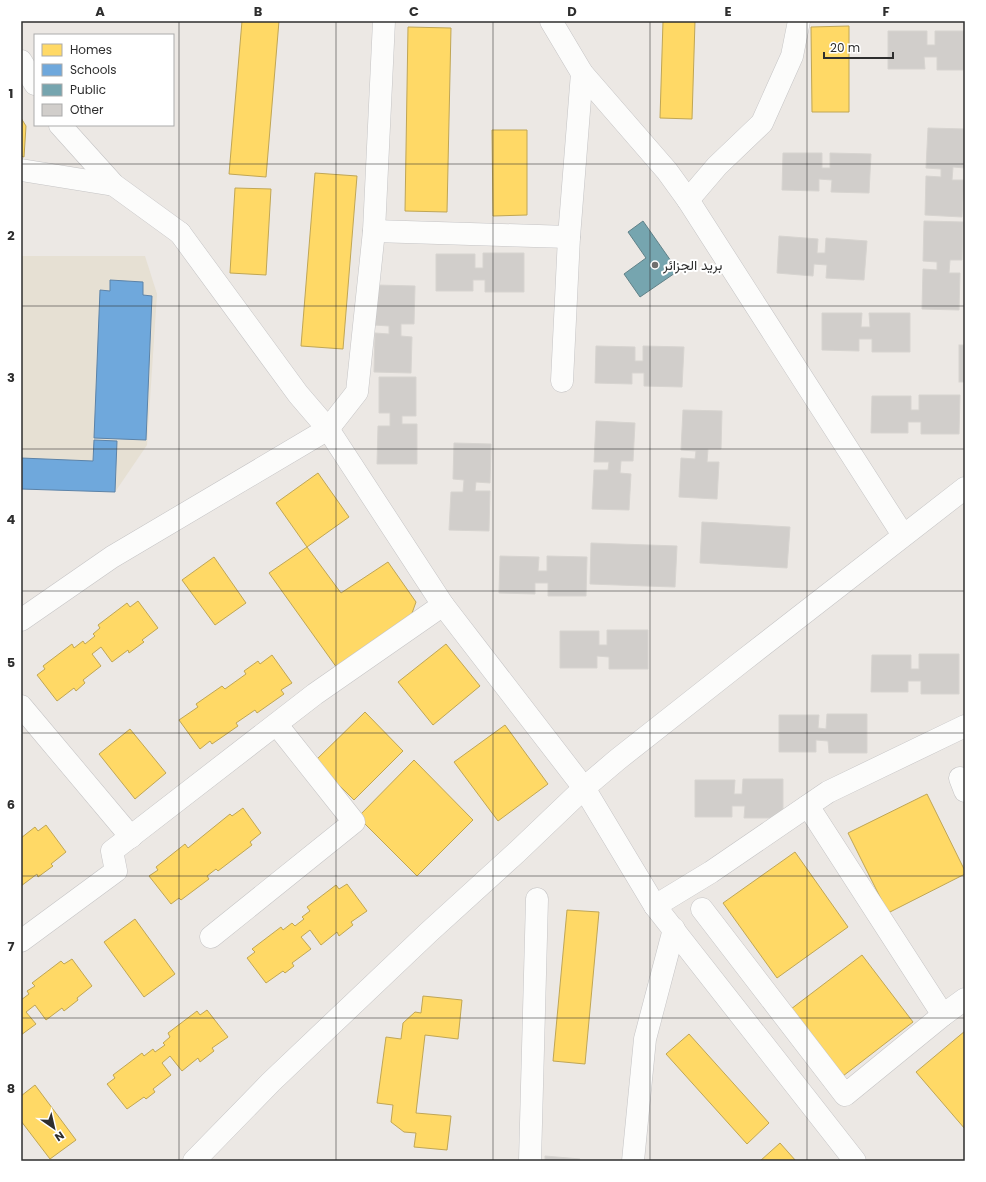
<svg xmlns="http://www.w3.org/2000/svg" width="986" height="1182" font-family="Poppins,Vazirmatn,sans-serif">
  <rect width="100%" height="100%" fill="#ece8e4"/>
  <polygon fill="#e6e0d3" points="21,256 145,256 157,294 147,445 115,492 21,488"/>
  <g fill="#ffd966" stroke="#c0a655">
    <polygon points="242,21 279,21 266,177 229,174"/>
    <polygon points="663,21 695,21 692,119 660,118"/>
    <polygon points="849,26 849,112 812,112 811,27"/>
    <polygon points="408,27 451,28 447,212 405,211"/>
    <polygon points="21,118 26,126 24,157 21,156"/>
    <polygon points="492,130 527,130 527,215 493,216"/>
    <polygon points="315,173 357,176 343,349 301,346"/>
    <polygon points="235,188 271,189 266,275 230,273"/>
    <polygon points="318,473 349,517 307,547 276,503"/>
    <polygon points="307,547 341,593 388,562 416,602 411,616 337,668 269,573"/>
    <polygon points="214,557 246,603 215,625 182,580"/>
    <polygon points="138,601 158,628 142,640 144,642 129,653 128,650 112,662 101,647 92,654 101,666 83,680 85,683 76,691 74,688 57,701 37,675 45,669 43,666 72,644 74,648 83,641 85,644 95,636 93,634 100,628 98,625 127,603 130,607"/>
    <polygon points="446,644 480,686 433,725 398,682"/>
    <polygon points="272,655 292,683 281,690 284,694 257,713 255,710 236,723 238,726 212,744 210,741 200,749 179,720 198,707 196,704 222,686 225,689 246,674 244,671 258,661 260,664"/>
    <polygon points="365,712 403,751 354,800 315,761"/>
    <polygon points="505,725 548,784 498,821 454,762"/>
    <polygon points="130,729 166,773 135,799 99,754"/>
    <polygon points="414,760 473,820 417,876 358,817"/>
    <polygon points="927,794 965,871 965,874 888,913 848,833"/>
    <polygon points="243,808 261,833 250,842 252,845 218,871 216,869 207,876 209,879 181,900 179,898 171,904 149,876 158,870 156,867 185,844 188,848 230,814 232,816"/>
    <polygon points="46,825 66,852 51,864 53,866 38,877 37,874 21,886 21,838 35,827 38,831"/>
    <polygon points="795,852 848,927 777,978 723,903"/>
    <polygon points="347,884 367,911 351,922 353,925 339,936 337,932 321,945 310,930 301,937 311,949 292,963 294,966 285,973 283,971 266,983 247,958 255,952 252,949 281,927 283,930 292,923 295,926 304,919 302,917 310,911 307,907 336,885 339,889"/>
    <polygon points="567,910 599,912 585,1064 553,1061"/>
    <polygon points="135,919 175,974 144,997 104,942"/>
    <polygon points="862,955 913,1022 843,1076 791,1009"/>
    <polygon points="72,959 92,986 77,998 78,1000 64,1011 62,1008 46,1020 35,1005 26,1012 36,1024 21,1035 21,1000 29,994 27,991 35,986 32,983 61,961 64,964"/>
    <polygon points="423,996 462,1000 458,1039 425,1035 416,1113 451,1116 447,1150 414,1147 416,1133 404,1132 391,1122 393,1105 377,1103 386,1037 401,1039 403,1023 415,1012 421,1013"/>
    <polygon points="207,1010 228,1037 212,1048 214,1051 200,1062 198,1058 182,1071 170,1056 162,1063 171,1075 153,1089 155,1092 146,1099 144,1097 127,1109 107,1084 115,1078 113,1075 142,1053 144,1056 153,1049 155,1052 165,1045 163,1043 170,1037 168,1033 197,1011 200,1015"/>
    <polygon points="965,1031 965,1129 916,1072"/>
    <polygon points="689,1034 769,1123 747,1144 666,1054"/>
    <polygon points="35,1085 76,1140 50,1159 21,1121 21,1096"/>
    <polygon points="780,1143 796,1161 760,1161"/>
  </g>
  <g fill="#6fa8dc" stroke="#5c83a8">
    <polygon points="110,280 143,282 143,295 152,296 146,440 94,438 100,290 110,291"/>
    <polygon points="94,440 117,441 115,492 21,489 21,458 93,461"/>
  </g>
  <polygon fill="#76a5af" stroke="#608188" points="643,221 678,271 640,297 624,274 646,258 628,232"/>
  <g fill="#d1cecb" stroke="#d7d4d0">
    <polygon points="888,31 927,31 927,45 935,45 935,31 965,31 965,70 937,70 937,57 924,57 925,69 888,69"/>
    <polygon points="928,128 965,129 965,168 953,167 952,180 964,180 962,217 925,215 926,176 941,177 941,169 926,168"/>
    <polygon points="783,153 822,153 822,168 830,168 830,153 871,154 869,193 831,192 832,180 819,179 819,191 782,190"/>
    <polygon points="924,221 963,222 962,260 950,260 949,273 960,273 959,310 922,309 923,269 937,270 937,262 923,261"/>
    <polygon points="779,236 818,239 817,253 825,253 826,238 867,241 864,280 826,278 827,265 814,264 813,276 777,273"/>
    <polygon points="483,253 524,253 524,292 485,292 485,280 473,280 473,291 436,291 436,254 475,254 475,268 483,268"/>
    <polygon points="376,285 415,286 414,324 401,324 401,336 412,337 411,373 374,372 375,333 389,334 389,326 374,325"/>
    <polygon points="822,313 862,313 861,327 870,327 869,313 910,313 910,352 872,352 872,339 859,339 859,351 822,350"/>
    <rect x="959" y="345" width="6" height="37"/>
    <polygon points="596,346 635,347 635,361 643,361 643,346 684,347 682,387 644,386 644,373 632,373 632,384 595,383"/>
    <polygon points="379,377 416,377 416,416 402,416 402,424 417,424 417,464 377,464 378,426 390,426 390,413 379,413"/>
    <polygon points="919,395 960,395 959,434 921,434 921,422 908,422 908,433 871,433 872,396 911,396 911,410 919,410"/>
    <polygon points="683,410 722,411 721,449 708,449 707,462 719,462 717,499 679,497 681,458 695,459 696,451 681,450"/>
    <polygon points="596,421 635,423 633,461 621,461 620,473 631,474 629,510 592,509 594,470 608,470 609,462 594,462"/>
    <polygon points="454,443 491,444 490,483 476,482 475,491 490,491 489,531 449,530 451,492 463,492 464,480 453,479"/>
    <polygon points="702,522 790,527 787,568 700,563"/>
    <polygon points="591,543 677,546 675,587 590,584"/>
    <polygon points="500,556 539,557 538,571 547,571 547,556 587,557 586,596 548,596 548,583 535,583 535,594 499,593"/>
    <polygon points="607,630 648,630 648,669 609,669 609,657 597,656 597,668 560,668 560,631 599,631 599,645 607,645"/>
    <polygon points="919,654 959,654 959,694 921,694 921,681 908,681 908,692 871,692 872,655 911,655 911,669 919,669"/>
    <polygon points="827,714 867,714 867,753 829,753 828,741 816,740 816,752 779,752 779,715 819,715 818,728 826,729"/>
    <polygon points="743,779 783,779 783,818 744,818 745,806 732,806 732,817 695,817 695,780 735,780 734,794 742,794"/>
    <polygon points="545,1156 580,1159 579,1161 545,1161"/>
  </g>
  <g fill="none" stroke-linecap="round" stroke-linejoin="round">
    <defs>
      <g id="street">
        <polyline points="21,61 35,84"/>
        <polyline points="60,125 114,185 180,233"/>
        <polyline points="21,170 114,185"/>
        <polyline points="688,200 717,166 762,123 792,56 799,21"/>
        <polyline points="374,231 569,237"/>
        <polyline points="562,381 569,237 582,73"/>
        <polyline points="21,620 112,557 328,429 357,392 374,231 384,21"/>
        <polyline points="21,706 131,837"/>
        <polyline points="960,778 965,791"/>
        <polyline points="808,806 943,1015"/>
        <polyline points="655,906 711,872 828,792 965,726"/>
        <polyline points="702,909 845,1095 943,1015 965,999"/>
        <polyline points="211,937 354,822 277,725"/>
        <polyline points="21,941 116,871 112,851 315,694 443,605"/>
        <polyline points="530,1161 537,899"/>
        <polyline points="633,1161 645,1039 674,929"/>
      </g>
      <g id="secondary">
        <polyline points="551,21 582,73 667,171 688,200 903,535"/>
        <polyline points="180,233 298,394 328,429 443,605 584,788 655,906 855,1161"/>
        <polyline points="194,1161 271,1082 429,932 517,852 584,788 617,760 740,663 965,488"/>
      </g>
    </defs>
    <use href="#street" stroke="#c5c4c5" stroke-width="23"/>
    <use href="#secondary" stroke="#c5c4c5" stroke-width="23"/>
    <use href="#street" stroke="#fcfcfb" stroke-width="22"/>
    <use href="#secondary" stroke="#fcfcfb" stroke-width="22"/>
  </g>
  <path fill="none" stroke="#2e2e2e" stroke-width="1" stroke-opacity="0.55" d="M179,21V1161M336,21V1161M493,21V1161M650,21V1161M807,21V1161M21,164H965M21,306H965M21,449H965M21,591H965M21,733H965M21,876H965M21,1018H965"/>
  <circle fill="#706f6e" stroke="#fff" stroke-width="1.5" cx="655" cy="265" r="4"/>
  <g text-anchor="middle" stroke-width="4" stroke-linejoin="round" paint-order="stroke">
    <g font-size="14" fill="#2e2e2e" stroke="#fff" text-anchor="start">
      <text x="663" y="270">بريد الجزائر</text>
    </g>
  </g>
  <rect width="986" height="1182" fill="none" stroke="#ffffff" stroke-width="44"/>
  <rect x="34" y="34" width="140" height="92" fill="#ffffff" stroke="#ababab"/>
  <rect x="42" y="44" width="20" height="12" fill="#ffd966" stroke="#ababab"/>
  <text x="70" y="54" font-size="12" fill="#2e2e2e">Homes</text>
  <rect x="42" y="64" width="20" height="12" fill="#6fa8dc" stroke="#ababab"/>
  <text x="70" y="74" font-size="12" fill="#2e2e2e">Schools</text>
  <rect x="42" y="84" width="20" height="12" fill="#76a5af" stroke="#ababab"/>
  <text x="70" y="94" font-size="12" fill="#2e2e2e">Public</text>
  <rect x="42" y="104" width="20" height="12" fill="#d1cecb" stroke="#ababab"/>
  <text x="70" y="114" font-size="12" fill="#2e2e2e">Other</text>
  <g transform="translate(54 1128) rotate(146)" stroke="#ffffff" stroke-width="3" paint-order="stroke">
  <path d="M0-3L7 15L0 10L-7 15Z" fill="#2e2e2e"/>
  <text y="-6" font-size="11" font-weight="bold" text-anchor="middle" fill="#2e2e2e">N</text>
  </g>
  <path d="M824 52v6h69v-6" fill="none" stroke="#2e2e2e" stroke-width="2"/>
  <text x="830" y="52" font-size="12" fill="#2e2e2e" stroke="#ffffff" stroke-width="3" paint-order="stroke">20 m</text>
  <rect x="22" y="22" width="942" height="1138" fill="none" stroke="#2e2e2e" stroke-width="1.5"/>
  <g font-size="13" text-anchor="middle" font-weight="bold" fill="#2e2e2e">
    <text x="100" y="16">A</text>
    <text x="258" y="16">B</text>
    <text x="414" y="16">C</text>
    <text x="572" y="16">D</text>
    <text x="728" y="16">E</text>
    <text x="886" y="16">F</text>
    <text x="11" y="98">1</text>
    <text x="11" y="240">2</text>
    <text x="11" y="382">3</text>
    <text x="11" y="524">4</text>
    <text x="11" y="667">5</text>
    <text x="11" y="809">6</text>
    <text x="11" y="951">7</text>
    <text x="11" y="1093">8</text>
  </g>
</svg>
